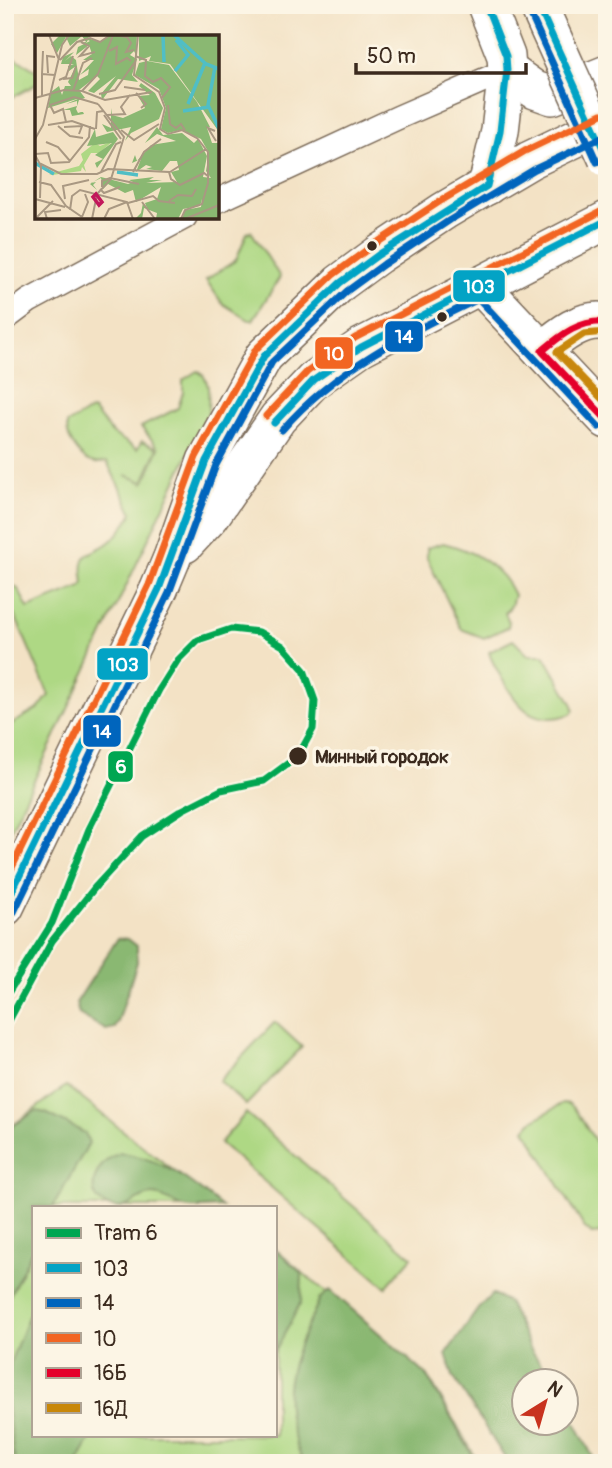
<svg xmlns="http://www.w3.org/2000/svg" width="612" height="1468" font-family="Pangolin,sans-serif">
  <rect width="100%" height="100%" fill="#fcf5e5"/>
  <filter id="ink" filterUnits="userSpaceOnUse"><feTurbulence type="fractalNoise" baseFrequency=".0143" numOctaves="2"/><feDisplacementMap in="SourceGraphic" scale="14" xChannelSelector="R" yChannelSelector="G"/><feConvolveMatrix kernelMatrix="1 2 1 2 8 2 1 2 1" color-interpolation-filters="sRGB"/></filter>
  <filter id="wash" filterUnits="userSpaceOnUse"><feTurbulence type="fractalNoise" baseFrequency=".00686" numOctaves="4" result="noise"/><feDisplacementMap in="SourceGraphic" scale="28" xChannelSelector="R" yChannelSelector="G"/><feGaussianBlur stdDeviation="1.57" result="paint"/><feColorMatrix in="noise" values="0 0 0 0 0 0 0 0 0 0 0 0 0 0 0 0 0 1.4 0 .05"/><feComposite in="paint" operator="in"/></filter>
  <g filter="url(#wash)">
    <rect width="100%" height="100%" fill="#f3e2c5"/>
    <g fill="#aed884" stroke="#748151" stroke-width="2">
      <polygon points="5,52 37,71 37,84 5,101"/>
      <polygon points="251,231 280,277 253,320 249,320 222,303 206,280 236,260 247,233"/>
      <path d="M197,371C212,377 208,399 208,413L5,842V728L39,708L49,695L16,618L5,606V580L18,589L28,608L81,587L84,583C77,545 94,558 114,538C121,532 126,523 131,516L132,512L107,462C103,462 99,464 95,463C80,461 66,438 67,424L91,410L94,411L112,433L137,449L142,441L158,448L143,482L126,475L144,483L159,448L141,427L178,408L183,392V380Z"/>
      <path d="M443,543C473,550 501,566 514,595L511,606L505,613L509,622L508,627L484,638L461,629L427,558V548Z"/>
      <path d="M513,640L528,655H544L573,705L574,710L571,714C533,727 518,707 501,677C497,669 491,661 489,652Z"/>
      <polygon points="275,1022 302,1047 246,1105 219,1081"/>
      <polygon points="66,1086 220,1207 33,1207 33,1435 275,1435 275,1250 427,1375 479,1463 5,1463 5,1131"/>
      <polygon points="563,1103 569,1104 574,1108 607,1159 607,1228 601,1233 592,1234 584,1227 525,1129 531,1122"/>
      <polygon points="246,1113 412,1257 386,1287 220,1143"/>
    </g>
    <g fill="#8ab872" stroke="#627148" stroke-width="2">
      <polygon points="118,938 128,939 137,946 137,962 118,1022 115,1028 106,1030 79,1014 76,1003"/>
      <polygon points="36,1111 46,1113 85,1133 89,1143 53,1207 33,1207 33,1249 5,1305 5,1131"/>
      <path d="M121,1153C163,1158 191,1182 222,1207C211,1207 195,1210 184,1207C173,1205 165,1195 153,1195C137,1195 131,1211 112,1207C80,1201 94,1160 121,1153Z"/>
      <polygon points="275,1249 302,1273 301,1302 275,1352"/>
      <path d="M330,1290L421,1370L431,1383L477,1463H304C299,1455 297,1446 294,1437C276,1381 299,1348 320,1298Z"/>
      <polygon points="492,1294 508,1302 530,1348 552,1380 524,1380 524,1422 566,1422 567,1407 596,1463 508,1463 453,1376 446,1354 478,1309"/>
      <polygon points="33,1304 33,1435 89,1435 89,1442 77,1463 15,1463 6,1397 10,1363"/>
    </g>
  </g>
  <g filter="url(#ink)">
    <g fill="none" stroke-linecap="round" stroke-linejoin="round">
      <defs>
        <g id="street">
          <polyline points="217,201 399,117 507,70"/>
          <polyline points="5,319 29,301 185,217"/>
        </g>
        <g id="primary">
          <polyline points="486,5 506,56 507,70 500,131 487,186"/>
          <polyline points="507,70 535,90 552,96 607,74"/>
          <polyline points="481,286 607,420"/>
          <path d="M542,351C559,336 583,316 607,322"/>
          <polyline points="185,544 210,517 278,418 314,380 361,347 607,220"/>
          <polyline points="5,907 159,589 172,558 206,461 264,356 340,283 378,255 444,211 530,160 607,123"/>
        </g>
      </defs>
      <use href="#street" stroke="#7b6a58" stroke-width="26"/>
      <use href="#primary" stroke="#7b6a58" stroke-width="40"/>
      <use href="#street" stroke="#fff" stroke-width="23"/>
      <use href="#primary" stroke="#fff" stroke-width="37"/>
      <defs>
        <polyline id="primary-bridge" points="538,5 607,158"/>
      </defs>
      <use href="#primary-bridge" stroke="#7b6a58" stroke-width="40" stroke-linecap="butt"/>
      <use href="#primary-bridge" stroke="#fff" stroke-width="37"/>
      <defs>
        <g id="bus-1">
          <polyline points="538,5 607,157"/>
          <polyline points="274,423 314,380 361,347 607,220"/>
          <polyline points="5,906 159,589 206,461 264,356 340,283 378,255 487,186 500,131 507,70 506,56 486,5"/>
        </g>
        <g id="bus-2">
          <polyline points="528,9 597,162"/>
          <path d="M282,430C337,367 404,335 479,299L599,427"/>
          <polyline points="14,912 169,593 216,465 272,362 347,291 384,264 450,220 535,169 607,135"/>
        </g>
        <g id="bus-3">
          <polyline points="266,416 307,372 355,338 602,211"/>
          <polyline points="5,882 149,585 196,457 256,349 333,275 372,246 439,202 525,151 602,114"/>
        </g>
        <path id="bus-4" d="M607,322C581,319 561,335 542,351L607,420"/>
        <polyline id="bus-5" points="606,332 584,334 557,352 607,404"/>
      </defs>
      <use href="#bus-1" stroke="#fcf5e5" stroke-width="12"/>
      <use href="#bus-2" stroke="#fcf5e5" stroke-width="12"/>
      <use href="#bus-3" stroke="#fcf5e5" stroke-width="12"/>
      <use href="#bus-4" stroke="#fcf5e5" stroke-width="12"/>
      <use href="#bus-5" stroke="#fcf5e5" stroke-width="12"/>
      <use href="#bus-1" stroke="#03a3c5" stroke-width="7"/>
      <use href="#bus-2" stroke="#0065bd" stroke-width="7"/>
      <use href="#bus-3" stroke="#f26522" stroke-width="7"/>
      <use href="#bus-4" stroke="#e4002b" stroke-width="7"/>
      <use href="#bus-5" stroke="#c88708" stroke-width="7"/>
      <defs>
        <polyline id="tram-1" points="5,998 52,923 89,829 159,690 178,660 198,640 231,629 259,632 283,646 304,670 315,701 313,729 298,756 264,781 221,790 182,810 142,836 96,886 52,941 5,1028"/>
      </defs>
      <use href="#tram-1" stroke="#fcf5e5" stroke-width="12"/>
      <use href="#tram-1" stroke="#00a651" stroke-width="7"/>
    </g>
  </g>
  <g fill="#3b2a1e" stroke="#fcf5e5" stroke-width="2.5">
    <circle cx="372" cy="246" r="6"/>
    <circle cx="442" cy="317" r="6"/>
    <circle cx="298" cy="756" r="10"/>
  </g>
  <g text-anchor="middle" stroke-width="7" stroke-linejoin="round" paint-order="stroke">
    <g font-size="19" font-weight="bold" fill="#3b2a1e" stroke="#fcf5e5" text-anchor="start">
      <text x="315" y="763">Минный городок</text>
    </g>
  </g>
  <g transform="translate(35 35)">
    <rect width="184" height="184" fill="#f3e2c5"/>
    <path d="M78,106L64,118H56L49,130L51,137L47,132L46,136L17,140L14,139L44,131L48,125L46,119L60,108L65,111Z" fill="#aed884"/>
    <path d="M57,0L53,3L64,7L76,0H102L101,20L99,16L95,20L102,24L97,40L103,47L83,44L67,65L66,59L81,41L59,58L53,56L65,44L62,41L44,55L50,63L44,65L41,74L43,78L46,77H48L49,79L37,81L35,75H41H28L42,71V66L31,69L45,63L13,73L16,57L24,51L27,60L30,51H36L33,47L41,31L34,36L33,31L39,29H26L28,22L39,17L30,26L36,21L41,25L44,45L53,40L54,34L45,40L59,25H48L57,19L54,10L41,20L43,12L55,6L53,5L51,8H43L51,7L47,1L35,11L31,2L22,18L16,9L25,0ZM104,0H184V106L182,94L135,29L114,26L116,21L104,26ZM112,26L134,30L162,67L175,92L172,93L177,108H184V184H147L150,175L166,172L167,164L165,171L148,174L143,184H121L122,178L109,173L107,184H100L106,178L108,168L112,173L110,168L122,164L126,152L101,167L98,155L90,158L73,149L68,154L66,143L56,148L61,147L58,150L62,155L55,149L66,142L93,149L98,147L94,145L119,142L114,145H127L111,148L142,147L136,137L144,135L142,126H135L127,136L111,134L117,132L111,130L101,137L106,124L97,128L100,120L102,126L116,110L141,106L122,99L110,108L122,92L128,100L147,98L159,108L163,104L172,121L168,142L176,143L171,136L174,118L166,104L146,95L133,98L126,94L131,73L124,54L100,40L104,28ZM106,48L120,58L128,73L124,84L96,98L90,106L96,92L72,97L67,89L76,93V73L77,80L88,83L110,73L103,61L115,60L104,51ZM60,94L61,102L78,97L83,104L62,133L60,128L68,124L60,120L77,108L52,111Z" fill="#8ab872"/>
    <path fill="none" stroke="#50bec5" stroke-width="3.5" d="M128,0L129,27M139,0L171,29L184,34M180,32L173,70L184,94M140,36L153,20L141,5M153,69L170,28M148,76L174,72M0,128L19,139M82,137L103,140"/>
    <path fill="none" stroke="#a99882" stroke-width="2" d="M14,0L24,25M79,0L92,2L96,8L91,17L99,15M103,0L99,40L124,57L130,73L125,94L133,99L147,95L162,103L173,117V148L167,169L150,175L146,184M46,7L54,11L45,21L60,17M74,16L82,12L81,29L92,23L96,26M100,21L111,25L110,41L118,47L126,43L135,52L127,63M25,25L42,7L55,3L65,7L75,0M13,38L12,21L20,22M7,39L8,16M28,44L37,43L41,31M24,45L31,42L38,21M89,52L110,55M38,56L48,28L57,23M47,56L63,39L78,0M101,58L111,69L106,73M64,59L80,55L100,27M7,61V39L20,40M0,63L29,55L47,56L70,65L117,57M15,70L39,62L63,69M15,70L19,78L28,74L31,87M133,70L135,89L141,93L146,89L150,95M69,80L86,104M72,80L90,79L86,72L95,60M13,90L37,86L60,94M23,91L35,101L48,103M29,92L47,91L44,99M61,94L62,77L68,76M86,95L99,105L124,89M180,96L173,93L181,106M0,104L8,90L27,10L34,0M11,107L23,112L35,126M0,119L13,118L16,128L34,127L54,102L55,91M0,120L6,131L5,163M4,128L26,139H62L73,134L134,137L136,144L145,150L169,138L174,142M66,137L81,109L86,107M98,137L109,117L126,104M135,137L171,114M4,147L16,150L31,171L47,182M67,152V146L75,143L104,149M65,154L69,158L85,152M0,164L30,172M30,164L28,151L54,145M134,166L143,160L157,161L161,154M107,167L120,184M93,168L118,161L124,166L140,168M35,175L37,161L45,155L92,167L98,184M2,182L18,166M47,182L53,167L50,159M12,184L10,177L26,175M57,184L62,159L76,144L89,102L63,69M69,184L74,174L92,167M150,184L184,170"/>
    <path fill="#c2185b" fill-opacity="0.15" stroke="#c2185b" stroke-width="3.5" d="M61,159L67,167L64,170L58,162Z"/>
    <rect width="184" height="184" fill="none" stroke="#3b2a1e" stroke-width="3.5"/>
  </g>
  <g stroke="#fcf5e5" stroke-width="2.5">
    <rect x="452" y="269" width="54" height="34" rx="7" fill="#03a3c5"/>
    <rect x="384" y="320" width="40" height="33" rx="7" fill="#0065bd"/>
    <rect x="314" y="336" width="40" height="34" rx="7" fill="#f26522"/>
    <rect x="96" y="647" width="53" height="34" rx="7" fill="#03a3c5"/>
    <rect x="82" y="714" width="40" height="34" rx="7" fill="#0065bd"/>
    <rect x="107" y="750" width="27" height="33" rx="7" fill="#00a651"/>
  </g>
  <g font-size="19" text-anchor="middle" font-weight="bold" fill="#fff">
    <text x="479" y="293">103</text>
    <text x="404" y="343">14</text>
    <text x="334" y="360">10</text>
    <text x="123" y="671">103</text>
    <text x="102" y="738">14</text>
    <text x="121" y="773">6</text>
  </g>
  <rect width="612" height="1468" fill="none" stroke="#fcf5e5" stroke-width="28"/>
  <rect x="32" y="1206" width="245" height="231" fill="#fcf5e5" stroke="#afa495" stroke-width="2"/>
  <rect x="46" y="1228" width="35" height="10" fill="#00a651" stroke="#afa495" stroke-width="2"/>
  <text x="94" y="1240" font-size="21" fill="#3b2a1e">Tram 6</text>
  <rect x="46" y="1263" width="35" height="10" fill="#03a3c5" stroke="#afa495" stroke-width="2"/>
  <text x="94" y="1276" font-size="21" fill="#3b2a1e">103</text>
  <rect x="46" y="1298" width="35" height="10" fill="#0065bd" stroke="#afa495" stroke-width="2"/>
  <text x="94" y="1310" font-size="21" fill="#3b2a1e">14</text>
  <rect x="46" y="1333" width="35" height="10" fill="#f26522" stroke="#afa495" stroke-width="2"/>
  <text x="94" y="1346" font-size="21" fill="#3b2a1e">10</text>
  <rect x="46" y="1368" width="35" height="10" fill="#e4002b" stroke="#afa495" stroke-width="2"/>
  <text x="94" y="1380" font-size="21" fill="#3b2a1e">16Б</text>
  <rect x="46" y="1403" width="35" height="10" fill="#c88708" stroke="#afa495" stroke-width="2"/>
  <text x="94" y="1416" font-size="21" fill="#3b2a1e">16Д</text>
  <g transform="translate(545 1402) rotate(37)"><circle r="33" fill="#fcf5e5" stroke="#afa495" stroke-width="2"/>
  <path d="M0-5L12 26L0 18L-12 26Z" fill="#c8321e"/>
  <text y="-10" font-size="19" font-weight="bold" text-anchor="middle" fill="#3b2a1e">N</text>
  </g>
  <path d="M356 63v10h170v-10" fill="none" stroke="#3b2a1e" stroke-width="3.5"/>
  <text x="367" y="63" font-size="21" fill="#3b2a1e" stroke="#fcf5e5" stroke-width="5" paint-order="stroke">50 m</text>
</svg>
